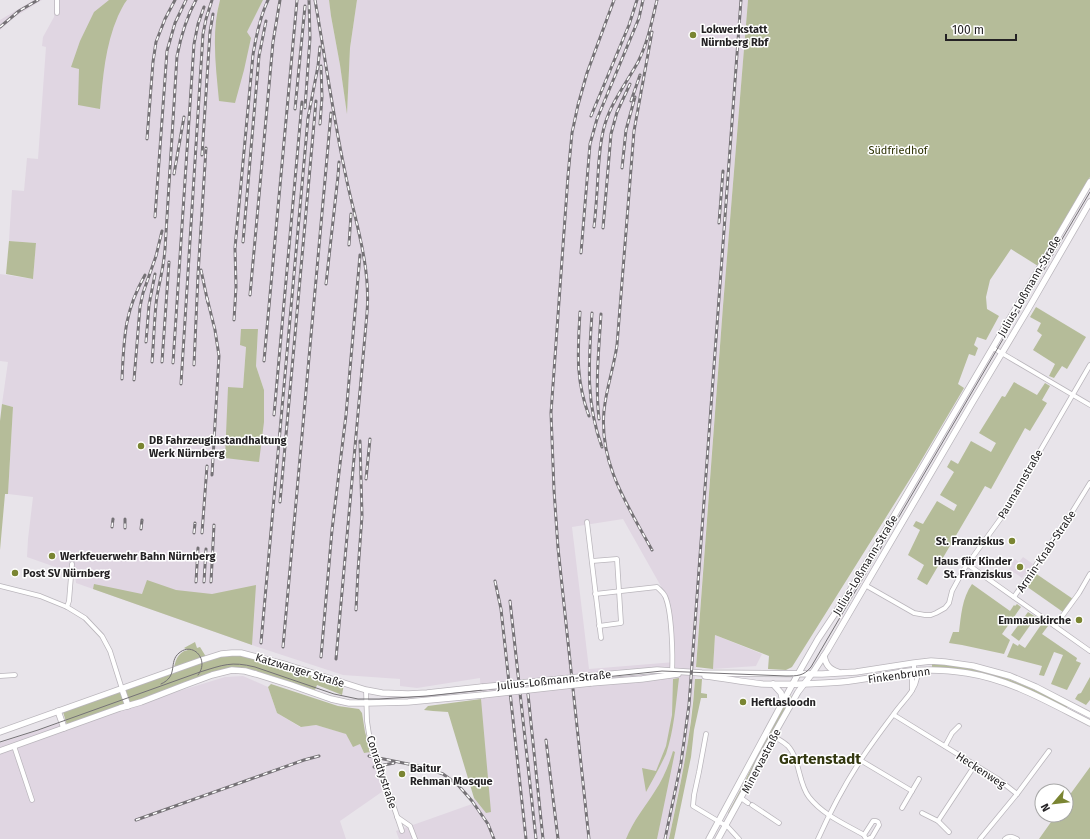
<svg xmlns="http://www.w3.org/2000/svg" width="1090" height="839" font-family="'Fira Sans',sans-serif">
  <rect width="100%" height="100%" fill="#e8e4ea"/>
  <g fill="#e0d6e2" fill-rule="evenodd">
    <polygon points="34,0 42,0 13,18 0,30 0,20"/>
    <path d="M55,0H220L217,12L247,32L263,0H329L331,16L340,65L347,111L350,48L357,0H748L723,306L694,689L687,750L669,839H399L396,831L472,804L474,798L486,813L481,708L480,678L417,688L400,686V679L343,675L252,645L76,583L75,574L27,557L28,539L33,497L8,494L13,407L2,404L8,362L0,361V274L33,279L36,243L9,241L12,190L24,191L27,158L38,159L46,47L42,46L43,37L54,17ZM258,330L256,366L264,390V422L228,387L243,389L246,346ZM623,519L667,597L673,624L675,662L589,669L572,527Z"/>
    <polygon points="1023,557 1033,564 1022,578 1009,569 1015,559 1019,562"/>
    <polygon points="715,635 762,654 756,666 713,669"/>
    <polygon points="243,676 268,687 277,713 300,727 316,725 347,734 353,746 360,744 364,753 371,752 386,789 340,821 346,839 0,839 0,743 66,721 68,725 225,677"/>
  </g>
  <g fill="#b5bc99">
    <path d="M109,0H127C123,5 121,10 118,16C105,46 103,77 100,109L78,105L79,69L71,67L80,41L94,12Z"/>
    <path d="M220,0H263L247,32L251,38L244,70L235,103L219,101C216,68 211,33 220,0Z"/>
    <polygon points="329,0 357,0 350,48 347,114 340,65 331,16"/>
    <polygon points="748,0 1090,0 1090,177 1038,266 1011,249 990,280 986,297 987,309 999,316 986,340 977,337 974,345 978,348 975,356 969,354 958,384 964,388 915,471 792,667 786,670 768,669 769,656 715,635 713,669 696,667 723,306"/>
    <polygon points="9,241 36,243 33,279 6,274"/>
    <polygon points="1036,307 1086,337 1067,369 1062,366 1054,378 1049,376 1055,364 1033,350 1042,335 1037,331 1041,323 1030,317"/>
    <polygon points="241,329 258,329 256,366 264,390 264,422 259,462 225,458 228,387 243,388 246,347 240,345"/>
    <polygon points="1014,382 1037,395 1045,383 1050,386 1042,400 1047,403 1030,431 1025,428 991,489 985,486 927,585 917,579 924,565 908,555 920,530 913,526 916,521 923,524 937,501 954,511 957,505 940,495 954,472 947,467 951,460 958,464 971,441 991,452 996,443 979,433 1002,396 1005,397"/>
    <polygon points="2,404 13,407 8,494 5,494 0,550 0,421"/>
    <polygon points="1035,573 1073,599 1063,612 1026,586"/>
    <polygon points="147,580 176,590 212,594 256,585 252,645 93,589 94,584 142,594"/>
    <path d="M972,584L1010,611L1014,605L1015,606L1017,604L1021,607L1002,634L1010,640L1004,654L962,645L949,643L953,632H959C961,616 962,598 972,584Z"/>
    <polygon points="1028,612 1036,617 1019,641 1011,635"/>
    <polygon points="1043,622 1048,626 1042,634 1077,658 1076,661 1081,663 1067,690 1051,684 1063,655 1054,652 1044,676 1039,675 1042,666 1007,657 1013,643 1018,646 1019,644 1025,648"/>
    <path d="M195,642L197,648L200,647L208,660C224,655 232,654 250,656L344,684L342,695L317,685L315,690L269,675L241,669L201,678L67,725L63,712L173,672C175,662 177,652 188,650L184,648Z"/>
    <path d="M932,664C985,666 1022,683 1068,706L1067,708C1039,694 1010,679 978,672C963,669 947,669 932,668Z"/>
    <polygon points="1090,677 1090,700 1086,705 1075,699 1078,694 1081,693"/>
    <path d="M679,678C676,702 674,731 666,754C660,767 653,779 646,792L642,768L656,771L666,746L672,715L673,679Z"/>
    <path d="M695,679H702L701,693L707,694V698H701L694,730L691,757L674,839H669C680,786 692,733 695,679Z"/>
    <polygon points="271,684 338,706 359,709 362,713 365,732 371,752 364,753 360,744 353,747 346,734 316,725 301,727 277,713 268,687"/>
    <polygon points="789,695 792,697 730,814 728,813 744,783 757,756"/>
    <polygon points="481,699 491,812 486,813 474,798 448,712 433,711 424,710 428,706"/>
    <path d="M673,751L675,752L657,839H626C633,821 645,807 655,791C663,779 669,765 673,751Z"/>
    <polygon points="1090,767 1090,839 1039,839 1056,815 1066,815 1066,800"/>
  </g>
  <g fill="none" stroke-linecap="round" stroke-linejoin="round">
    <defs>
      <g id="street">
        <polyline points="57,13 57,0"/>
        <polyline points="993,348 1090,405"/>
        <polyline points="587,522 601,638"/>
        <polyline points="592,561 617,559 621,623 599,626"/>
        <polyline points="967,564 1090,651"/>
        <polyline points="865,585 914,613 925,615 931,615 936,613 945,608 949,603 952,591 964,569 1001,518 1090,365"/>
        <polyline points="0,586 40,596 67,607 85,618 102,636 110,651 122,689"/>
        <path d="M595,594L657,587C660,590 663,592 665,596C672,611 673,656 672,673"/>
        <polyline points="1014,597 1069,517 1090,483"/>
        <polyline points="67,607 69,601 72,564"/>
        <polyline points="1055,626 1079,593 1090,574"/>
        <polyline points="0,676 15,675"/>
        <polyline points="366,690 367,721 369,734 402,831"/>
        <polyline points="912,690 912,678 914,671 914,663"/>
        <polyline points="894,715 998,779 1017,794"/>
        <polyline points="706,734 699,772 694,795 693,806 728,827 739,839"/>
        <path d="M773,736C778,739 784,742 788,746C800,759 798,783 809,797C823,815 845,824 864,835L866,839"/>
        <polyline points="14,746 32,800"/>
        <polyline points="945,746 952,733 959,726"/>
        <polyline points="860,760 912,791"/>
        <polyline points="741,798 748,803"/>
        <polyline points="752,805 779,823"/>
        <polyline points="902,808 919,779"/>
        <polyline points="922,813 938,821 949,832"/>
        <polyline points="397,817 410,826 415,839"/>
        <polyline points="938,821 975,765"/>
        <polyline points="864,835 873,821 876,821 878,822 879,825 872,837 868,839"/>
        <path d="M818,839C830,812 844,786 860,761C871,744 884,727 896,711C904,700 915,691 917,678L914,671"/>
        <polyline points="980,839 1017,794 1049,751"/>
        <path d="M1005,839C1009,835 1013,837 1017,839"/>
      </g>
      <g id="secondary">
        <path d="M824,656C826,665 829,669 838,672"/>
        <polyline points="590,676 657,670 702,673 822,674 856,672 914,663 931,661 945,662 973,666 1010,676 1036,687 1090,715"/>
        <path d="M705,676C724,678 742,682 762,684C788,685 814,684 841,682C864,680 886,674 910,671C929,669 948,670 967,673C1012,680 1050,703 1090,723"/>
        <polyline points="591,683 642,679 678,674"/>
        <polyline points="773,684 781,693 783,702"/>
        <polyline points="122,689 128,706"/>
        <polyline points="58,711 64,728"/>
        <polyline points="0,732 202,660 221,654 232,653 241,653 287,665 366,690 382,693 408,694 427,693 482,687"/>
        <polyline points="0,751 120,708 141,702 185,685 212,675 232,670 245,671 256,674 291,685 331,699 349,703 367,703 408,702 483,695"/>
        <polyline points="709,839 798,674 818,639 848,594 1090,182"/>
        <polyline points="718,839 751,779 759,761 773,736 798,692 814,671 827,651 972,403 1027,311 1090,202"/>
      </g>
    </defs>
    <use href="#street" stroke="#bab6bc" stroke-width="5.5"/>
    <use href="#secondary" stroke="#bab6bc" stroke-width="7"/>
    <use href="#street" stroke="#fff" stroke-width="4"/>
    <use href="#secondary" stroke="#fff" stroke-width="5.5"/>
    <g stroke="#757276" stroke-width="1">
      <path d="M161,684C179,676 168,662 179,653C193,641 210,660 198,675"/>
      <path d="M0,742L38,730L200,672C223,665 231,661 255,667L334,694L358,699H379L427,696L662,671L786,676C797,676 804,676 811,667L1023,305L1090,192"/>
    </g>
    <defs>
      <g id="rail">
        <path d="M315,0C325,57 333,115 345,172C354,218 371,264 367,313L336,659"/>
        <polyline points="0,27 19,11 38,0"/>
        <path d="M652,32L634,131L617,345C614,367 606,389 604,411C599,464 628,506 652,550"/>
        <polyline points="631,101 640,75"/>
        <polyline points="305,108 310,38 309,0"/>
        <polyline points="295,109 305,6"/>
        <polyline points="591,116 629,25 637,0"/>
        <polyline points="320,124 322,97 321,66"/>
        <polyline points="147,139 153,62 156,42 165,19 175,0"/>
        <polyline points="202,155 210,32 213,14"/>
        <polyline points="622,168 626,130 635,97"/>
        <polyline points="174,174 184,117"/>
        <polyline points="155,217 167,51 175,23 186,0"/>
        <polyline points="719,223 723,171"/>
        <path d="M594,227C596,210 597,193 598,175C599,158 600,140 605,124C612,101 627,82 638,62C648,42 652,21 657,0"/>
        <polyline points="603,228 611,134 617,112 630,84"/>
        <polyline points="243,242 259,56 266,21"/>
        <polyline points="349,245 351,214"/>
        <polyline points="581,253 590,144 597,119 639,18 643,0"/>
        <polyline points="201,270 208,303"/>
        <polyline points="326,284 338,176 339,162"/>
        <polyline points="250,295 273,42 280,0"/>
        <polyline points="207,298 215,330 219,356 212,475"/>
        <path d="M580,312C578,351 575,378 589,416"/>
        <path d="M592,313C589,360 585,401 602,447"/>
        <path d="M234,320L236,287L235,248L253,55C256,36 260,17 268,0"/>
        <polyline points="146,342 149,305 155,274"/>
        <polyline points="264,361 297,0"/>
        <path d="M152,362C154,340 154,318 157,296C160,280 164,265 165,249L177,56C181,36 186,18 196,0"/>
        <polyline points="162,362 169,262"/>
        <polyline points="173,363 194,44 198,24 204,7"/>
        <polyline points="194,365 198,275 206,148"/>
        <path d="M122,379C124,338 124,312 145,275"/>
        <polyline points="134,380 140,307 143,293 156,256 162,231"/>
        <polyline points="181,384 203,34 206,19 212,0"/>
        <polyline points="274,415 302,102"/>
        <path d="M599,419C595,384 599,349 601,314"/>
        <polyline points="366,479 370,439"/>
        <polyline points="280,502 316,101"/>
        <polyline points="112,527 113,519"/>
        <polyline points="125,528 125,519"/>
        <polyline points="141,529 142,520"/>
        <polyline points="194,533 195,523"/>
        <polyline points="202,533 207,466"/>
        <polyline points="495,581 501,609 526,839"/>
        <polyline points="196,582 198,548"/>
        <polyline points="204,582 206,549"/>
        <polyline points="211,582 214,525"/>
        <polyline points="510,601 536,839"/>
        <polyline points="356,610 358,571 362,516 360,441"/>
        <polyline points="261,643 308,118 318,66 320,47"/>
        <polyline points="283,647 331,113"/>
        <polyline points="321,657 332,530 346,415 360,255"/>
        <polyline points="528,694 543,839"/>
        <polyline points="546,740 558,839"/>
        <polyline points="369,756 423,767 443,774 458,785 472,801 488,824 494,839"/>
        <polyline points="374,767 394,763"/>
        <polyline points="136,820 304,760 319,756"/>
        <polyline points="589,839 558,548 554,490 551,413 568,176 572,133 578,105 587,73 614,0"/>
        <polyline points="665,839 681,763 689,705 741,0"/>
      </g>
    </defs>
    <use href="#rail" stroke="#757276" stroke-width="3"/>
    <use href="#rail" stroke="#fff" stroke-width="1.5" stroke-dasharray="4.5" stroke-linecap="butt"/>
    <defs>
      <g id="secondary-bridge">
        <polyline points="482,687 590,676"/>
        <polyline points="483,695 591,683"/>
      </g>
    </defs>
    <use href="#secondary-bridge" stroke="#bab6bc" stroke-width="7" stroke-linecap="butt"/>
    <use href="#secondary-bridge" stroke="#fff" stroke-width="5.5"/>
  </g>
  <g fill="#7a8532" stroke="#fff" stroke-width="1.5">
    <circle cx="693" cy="35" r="4"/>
    <circle cx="141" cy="446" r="4"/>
    <circle cx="1012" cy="541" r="4"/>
    <circle cx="52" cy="556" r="4"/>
    <circle cx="1020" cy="567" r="4"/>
    <circle cx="15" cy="573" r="4"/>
    <circle cx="1079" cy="620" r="4"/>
    <circle cx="743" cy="702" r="4"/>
    <circle cx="402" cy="774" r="4"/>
  </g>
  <g text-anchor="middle" stroke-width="3" stroke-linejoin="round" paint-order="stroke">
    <g font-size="11" font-weight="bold" fill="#242224" stroke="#fff" text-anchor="start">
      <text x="701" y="33">Lokwerkstatt<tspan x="701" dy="13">Nürnberg Rbf</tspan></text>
      <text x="149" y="444">DB Fahrzeuginstandhaltung<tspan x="149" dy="13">Werk Nürnberg</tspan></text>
      <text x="1004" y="545" text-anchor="end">St. Franziskus</text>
      <text x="60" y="560">Werkfeuerwehr Bahn Nürnberg</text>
      <text x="1012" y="565" text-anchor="end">Haus für Kinder<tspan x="1012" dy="13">St. Franziskus</tspan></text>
      <text x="23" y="577">Post SV Nürnberg</text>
      <text x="1071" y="624" text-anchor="end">Emmauskirche</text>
      <text x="751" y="706">Heftlasloodn</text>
      <text x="410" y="772">Baitur<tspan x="410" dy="13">Rehman Mosque</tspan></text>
    </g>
    <g font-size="11" fill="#2b3102" stroke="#fff">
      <text x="898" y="154">Südfriedhof</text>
    </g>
    <g font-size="11" fill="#242224" stroke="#fff">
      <text transform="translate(1029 286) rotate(-60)" y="4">Julius-Loßmann-Straße</text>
      <text transform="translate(1020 484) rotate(-60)" y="4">Paumannstraße</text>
      <text transform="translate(1046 551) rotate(-56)" y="4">Armin-Knab-Straße</text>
      <text transform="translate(865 565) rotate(-59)" y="4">Julius-Loßmann-Straße</text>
      <text transform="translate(300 670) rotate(17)" y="4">Katzwanger Straße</text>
      <text transform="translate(899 675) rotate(-8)" y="4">Finkenbrunn</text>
      <text transform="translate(554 680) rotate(-6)" y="4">Julius-Loßmann-Straße</text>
      <text transform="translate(761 761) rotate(-62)" y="4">Minervastraße</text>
      <text transform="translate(981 770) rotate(33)" y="4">Heckenweg</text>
      <text transform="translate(382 772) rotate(72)" y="4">Conradtystraße</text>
    </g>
    <g font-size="15" font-weight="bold" fill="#32370f" stroke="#fff">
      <text x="820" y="764">Gartenstadt</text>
    </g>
  </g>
  <g transform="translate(1054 803) rotate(242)"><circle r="19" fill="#ffffff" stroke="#a7a7a7"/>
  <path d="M0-3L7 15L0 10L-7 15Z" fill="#7a8532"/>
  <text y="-6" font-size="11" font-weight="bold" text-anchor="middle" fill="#242224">N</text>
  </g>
  <path d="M946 34v6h70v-6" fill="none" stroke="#242224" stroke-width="2"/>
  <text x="952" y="34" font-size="12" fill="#242224" stroke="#ffffff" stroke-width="3" paint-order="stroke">100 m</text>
</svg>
